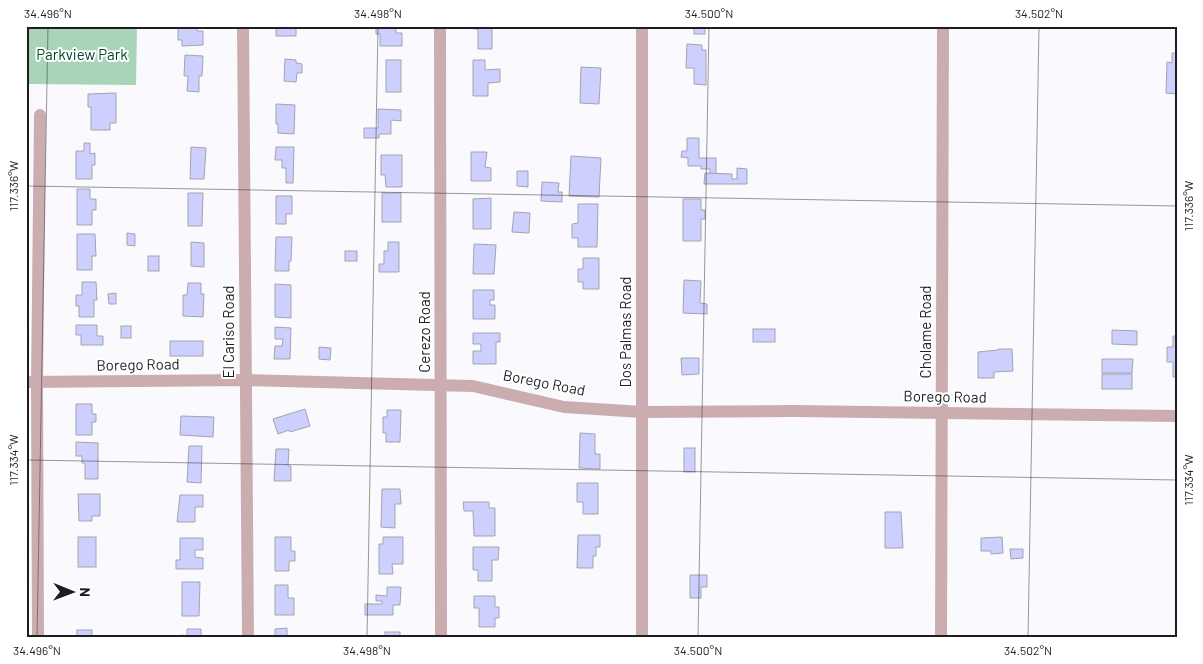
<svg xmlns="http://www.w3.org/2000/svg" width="1203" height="664" font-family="Barlow,sans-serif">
  <rect width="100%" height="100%" fill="#fafafe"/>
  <polygon fill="#a9d4b8" points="26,26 137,26 136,85 26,84"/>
  <g fill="#cdd0fe" stroke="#a3a3ad">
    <polygon points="178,26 197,26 197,31 203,31 203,45 182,46 182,40 178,40"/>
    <rect x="276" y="26" width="20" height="10"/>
    <polygon points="376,26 396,26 396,33 402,33 402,46 380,46 380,34 376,34"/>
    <polygon points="474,26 492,26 492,49 478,49 478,29 474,29"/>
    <rect x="694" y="26" width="11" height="8"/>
    <polygon points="687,44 702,45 702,50 706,50 706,85 694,84 694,68 686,68"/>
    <polygon points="1172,53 1177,53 1177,94 1166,93 1167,62 1172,63"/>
    <polygon points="185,55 203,56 202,76 199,76 199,92 187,91 188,76 184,76"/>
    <polygon points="285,59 296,60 296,63 302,64 302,73 297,73 296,82 284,81"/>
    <rect x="386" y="60" width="15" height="32"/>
    <polygon points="473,60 485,60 485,70 500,69 500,82 488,83 488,96 473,96"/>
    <polygon points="581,67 601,68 599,104 580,103"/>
    <polygon points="116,93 116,123 110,123 110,130 91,130 91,107 88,107 88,94"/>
    <polygon points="276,104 295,105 294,134 278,133 278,124 276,124"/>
    <polygon points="378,109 401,110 401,121 391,120 391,134 379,134 379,138 364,138 364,128 378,128"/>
    <polygon points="687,138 699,138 699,158 716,158 716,174 710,174 710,169 701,169 701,166 688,166 688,158 681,157 682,151 687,151"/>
    <polygon points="84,143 90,143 90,154 95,153 95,165 92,165 92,179 76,179 76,151 84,151"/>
    <polygon points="191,147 206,148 204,179 190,179"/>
    <polygon points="276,147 294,147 293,183 286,183 286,168 282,168 282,160 275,160"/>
    <polygon points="471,152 487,152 485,167 491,168 491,181 471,181"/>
    <polygon points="381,155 402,155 402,187 386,187 385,175 381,175"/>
    <polygon points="571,156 601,158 599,197 569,196"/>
    <polygon points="737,168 747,169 747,184 704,184 705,173 732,174 732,179 737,179"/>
    <polygon points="517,171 528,171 528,187 517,186"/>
    <polygon points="542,182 559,183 558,192 562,192 562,202 541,201"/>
    <polygon points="77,189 90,189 90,199 96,199 96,210 92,210 92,225 77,225"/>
    <polygon points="188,193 203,193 202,226 188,226"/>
    <rect x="382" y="193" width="19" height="29"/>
    <polygon points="276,196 292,196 292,214 286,214 286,224 276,224"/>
    <polygon points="491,198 491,229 473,229 473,199"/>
    <polygon points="683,199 701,199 701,210 705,210 705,219 701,219 701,241 683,241"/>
    <polygon points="578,204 598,204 597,247 578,247 578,238 572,238 572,224 578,223"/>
    <polygon points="514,212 530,213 529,233 512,232"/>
    <polygon points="127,233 135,234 135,246 127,245"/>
    <polygon points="77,234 95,234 96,256 92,256 92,270 77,270"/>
    <polygon points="276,237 292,237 291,261 289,261 289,271 275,271"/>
    <polygon points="191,242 204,243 204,267 191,266"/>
    <polygon points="388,242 399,242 399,272 379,272 379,264 384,264 384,251 388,251"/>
    <polygon points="474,244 496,245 494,274 473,274"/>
    <rect x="345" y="251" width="12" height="10"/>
    <rect x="148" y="256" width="11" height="15"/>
    <polygon points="583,258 599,258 599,289 583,289 583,282 578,282 578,269 583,269"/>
    <polygon points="684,280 701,281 700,303 707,304 707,314 683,313"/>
    <polygon points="82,282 96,282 97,300 94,300 94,317 79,317 79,306 76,306 76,295 82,295"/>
    <polygon points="188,283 201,283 201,294 204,294 203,317 183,316 183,295 187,295"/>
    <polygon points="275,284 291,285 291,318 275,317"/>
    <polygon points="473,290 494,290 494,300 490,300 490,305 495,305 495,319 473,319"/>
    <polygon points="116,293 116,304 109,304 108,294"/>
    <polygon points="76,325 97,325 97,336 103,336 103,345 81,345 81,335 76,335"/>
    <rect x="121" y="326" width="10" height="12"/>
    <polygon points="275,327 291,328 290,359 274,359 275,346 282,346 283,339 275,339"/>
    <rect x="753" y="329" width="22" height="13"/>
    <polygon points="1112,330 1137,331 1137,345 1112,344"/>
    <polygon points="473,333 500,333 500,342 496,342 496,364 473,364 473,351 481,351 481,344 473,344"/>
    <polygon points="1173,336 1177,336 1177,377 1173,377 1173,362 1167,362 1167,347 1173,347"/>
    <rect x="170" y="341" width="33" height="15"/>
    <polygon points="319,347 331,348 330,360 319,359"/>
    <polygon points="998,349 1012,349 1013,371 994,372 994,378 978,378 978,352 998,350"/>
    <polygon points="681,358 699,358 699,374 682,375"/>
    <polygon points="1102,359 1133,359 1132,373 1102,373"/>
    <rect x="1102" y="374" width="30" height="15"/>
    <polygon points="76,404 92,404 92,414 96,414 96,422 92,422 92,435 76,435"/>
    <polygon points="305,409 310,426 290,432 289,430 278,434 273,419"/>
    <polygon points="387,410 401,410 400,442 386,442 386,433 383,433 383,417 387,417"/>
    <polygon points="181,416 214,417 213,437 180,435"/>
    <polygon points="580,433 595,434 595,454 600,454 600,469 579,468"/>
    <polygon points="76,442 98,443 98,479 85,479 85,463 82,463 82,456 76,456"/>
    <polygon points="189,446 202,446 201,483 187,482"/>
    <rect x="684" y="448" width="11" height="24"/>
    <polygon points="276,449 289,449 288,466 291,466 291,481 274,481"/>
    <polygon points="577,483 598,483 598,514 583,514 583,502 577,502"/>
    <polygon points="382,489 400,489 401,504 395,504 395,528 381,527"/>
    <polygon points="78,494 100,494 100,516 92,516 92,521 79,521"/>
    <polygon points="180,495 203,495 203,507 195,507 195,522 177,522"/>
    <polygon points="463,502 489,502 489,508 495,508 495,536 474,536 473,511 464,511"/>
    <polygon points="885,512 901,512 903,548 885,548"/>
    <polygon points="578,535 600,535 600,547 596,547 596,556 593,556 593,568 577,568"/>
    <rect x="78" y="537" width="18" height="30"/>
    <polygon points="275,537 291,537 291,551 295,551 295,561 289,561 289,571 275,571"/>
    <polygon points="383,537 403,537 403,564 392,564 393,574 379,574 379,544 383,544"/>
    <polygon points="1002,537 1003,553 991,554 991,551 981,551 981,538"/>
    <polygon points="180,538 203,538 203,550 195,550 195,557 203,558 203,569 176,569 176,560 180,560"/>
    <polygon points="473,547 499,547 498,560 492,560 492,581 478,581 478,570 473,570"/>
    <polygon points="1010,549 1023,549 1023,558 1011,559"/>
    <polygon points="690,575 707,575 707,587 701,587 701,598 690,598"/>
    <polygon points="182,582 200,582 199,616 182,616"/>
    <polygon points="275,585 288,585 288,598 294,598 294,615 275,615"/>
    <polygon points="387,587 401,587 400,605 393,605 393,615 365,615 365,604 382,604 382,601 376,601 376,595 387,596"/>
    <polygon points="474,596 495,596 495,607 499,607 499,618 495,618 495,627 479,627 479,608 474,608"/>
    <polygon points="287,628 287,638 275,638 275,629"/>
    <polygon points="187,629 201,629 201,638 181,638 181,635 187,636"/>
    <rect x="77" y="630" width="15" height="8"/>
    <rect x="385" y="632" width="15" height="6"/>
  </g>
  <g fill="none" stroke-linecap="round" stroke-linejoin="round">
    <g stroke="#cbadaf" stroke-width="12">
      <polyline points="243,26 248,638"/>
      <polyline points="440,26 441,638"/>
      <polyline points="26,382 246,380 473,386 564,407 642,412 795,411 1177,416"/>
      <polyline points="38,638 37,382 40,115"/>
      <polyline points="642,638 642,26"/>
      <polyline points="941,638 943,26"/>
    </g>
  </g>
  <path fill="none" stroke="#1e1e22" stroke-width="1" stroke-opacity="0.45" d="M26,186L1177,206M26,460L1177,480M37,638L48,26M367,638L378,26M698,638L709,26M1028,638L1039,26"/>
  <g text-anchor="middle" stroke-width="4" stroke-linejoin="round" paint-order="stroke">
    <g font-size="15" fill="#004928" stroke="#fff">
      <text x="82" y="60">Parkview Park</text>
    </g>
    <g font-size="15" fill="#1e1e22" stroke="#fff">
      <text transform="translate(229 332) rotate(-90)" y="5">El Cariso Road</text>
      <text transform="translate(425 332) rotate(-90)" y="5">Cerezo Road</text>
      <text transform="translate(626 332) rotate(-90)" y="5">Dos Palmas Road</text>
      <text transform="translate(926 332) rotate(-90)" y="5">Cholame Road</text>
      <text transform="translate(138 365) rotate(-1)" y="5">Borego Road</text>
      <text transform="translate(544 383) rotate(11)" y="5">Borego Road</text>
      <text transform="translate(945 397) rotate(1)" y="5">Borego Road</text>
    </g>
  </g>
  <rect width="1203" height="664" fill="none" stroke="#ffffff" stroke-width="55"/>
  <g transform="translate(72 592) rotate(91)" stroke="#ffffff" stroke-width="4" paint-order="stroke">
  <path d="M0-4L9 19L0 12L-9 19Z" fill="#1e1e22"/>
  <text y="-8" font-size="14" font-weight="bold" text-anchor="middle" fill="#1e1e22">N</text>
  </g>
  <rect x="28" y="28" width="1148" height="608" fill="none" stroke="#1e1e22" stroke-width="2"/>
  <g font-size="12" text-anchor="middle" fill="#1e1e22">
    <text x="48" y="18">34.496°N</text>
    <text x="378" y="18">34.498°N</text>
    <text x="709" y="18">34.500°N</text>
    <text x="1039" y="18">34.502°N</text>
    <text transform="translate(14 186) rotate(-90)" y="4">117.336°W</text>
    <text transform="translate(1189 206) rotate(-90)" y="4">117.336°W</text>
    <text transform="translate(14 460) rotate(-90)" y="4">117.334°W</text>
    <text transform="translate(1189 480) rotate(-90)" y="4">117.334°W</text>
    <text x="37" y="655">34.496°N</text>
    <text x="367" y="655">34.498°N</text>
    <text x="698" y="655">34.500°N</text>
    <text x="1028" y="655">34.502°N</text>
  </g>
</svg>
